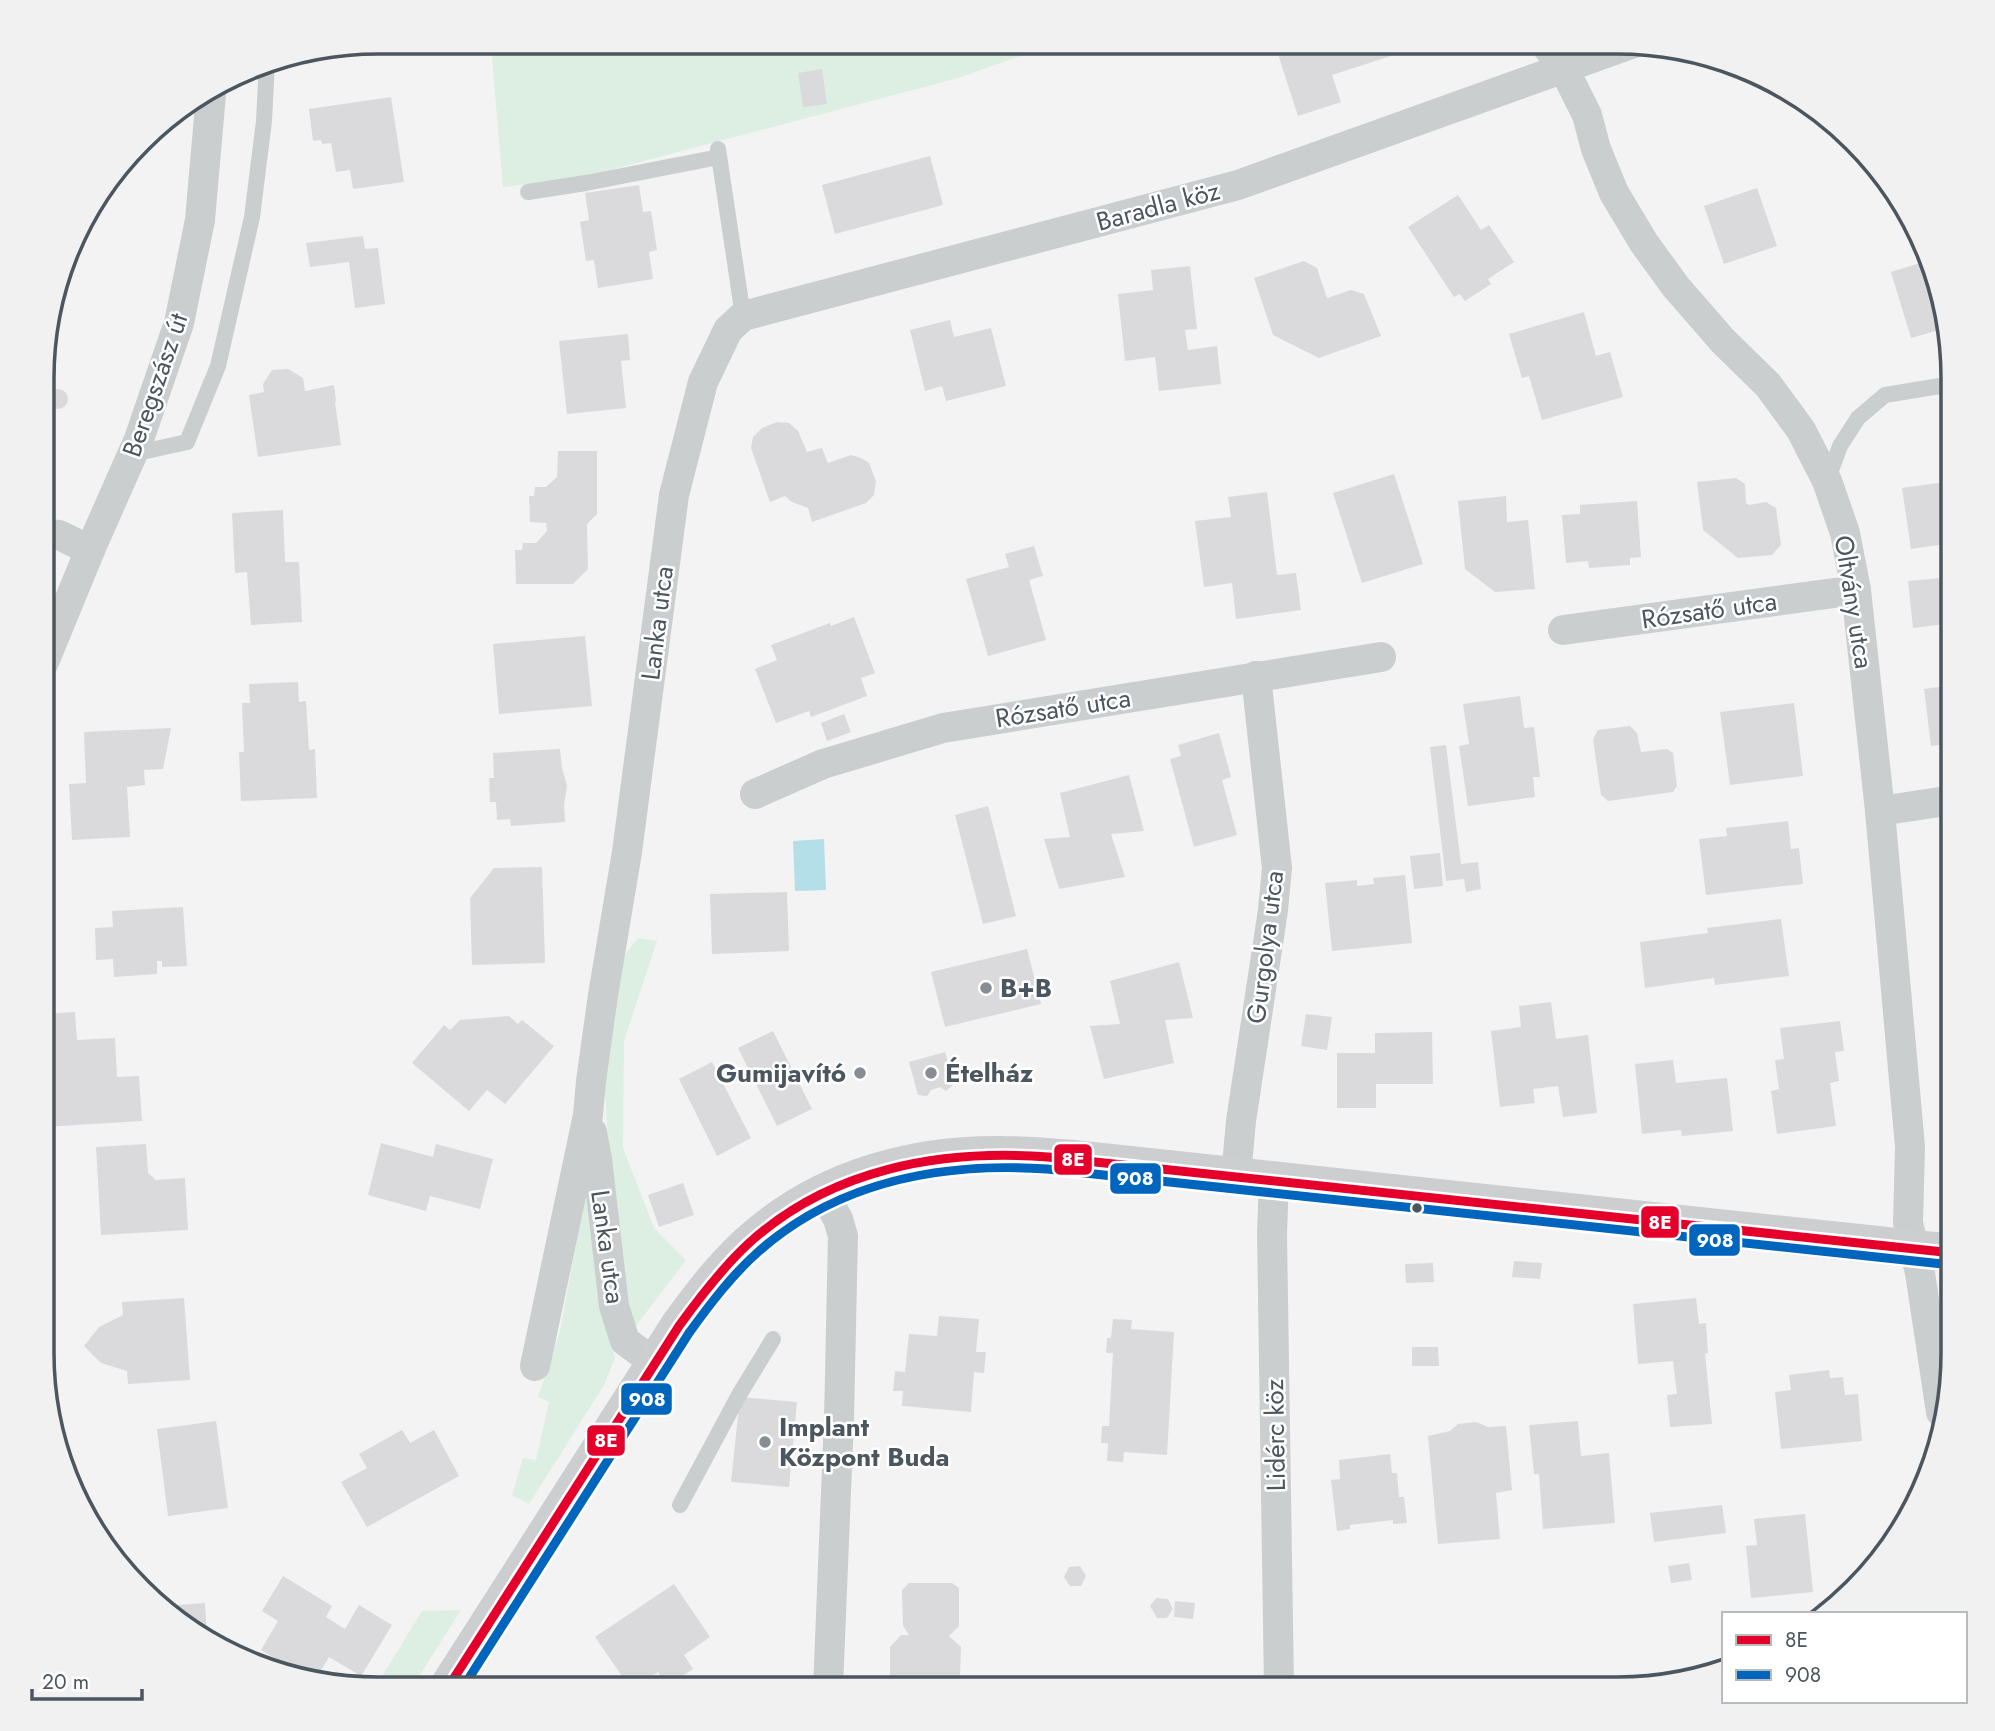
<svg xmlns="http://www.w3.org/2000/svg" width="1995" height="1731" font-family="Jost,sans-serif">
  <rect width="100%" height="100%" fill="#f4f3f3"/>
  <g fill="#dcefe2">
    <polygon points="507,42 1060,42 958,78 584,177 503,187 491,46"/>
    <polygon points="638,938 657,941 624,1041 623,1148 654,1228 686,1260 635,1327 623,1301 610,1165 603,1065 620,961"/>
    <polygon points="588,1180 600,1294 615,1358 604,1385 529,1504 512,1495 523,1458 536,1460 549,1402 538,1397 560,1331"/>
    <polygon points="461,1610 411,1689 375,1688 422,1611"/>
  </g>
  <polygon fill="#b5dfe8" points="824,839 826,890 795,891 793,841"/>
  <g fill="#dadadc">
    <polygon points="1304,43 1397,43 1400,53 1332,75 1341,102 1298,116 1277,51"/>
    <polygon points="822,69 827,104 803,107 798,73"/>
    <polygon points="391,97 404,182 353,189 350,170 336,172 331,143 322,144 321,140 313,141 309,109"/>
    <polygon points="930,156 943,205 835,234 822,185"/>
    <polygon points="639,185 643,212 651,211 657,250 649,252 653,279 598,288 594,260 586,261 580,222 589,220 585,193"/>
    <polygon points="1757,188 1777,246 1724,264 1704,206"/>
    <polygon points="1458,195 1481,230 1489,225 1514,262 1488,279 1491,284 1465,301 1460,294 1454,297 1408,227"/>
    <polygon points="363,236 365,249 378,248 385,304 355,308 349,262 310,267 306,243"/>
    <polygon points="1930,260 1946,328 1911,338 1891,272"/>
    <polygon points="1304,261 1317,268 1327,298 1351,290 1364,294 1381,336 1319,358 1273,335 1254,278"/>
    <polygon points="1190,266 1197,329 1185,330 1188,350 1217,346 1221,384 1159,391 1155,357 1125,361 1118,294 1153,290 1151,270"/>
    <polygon points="1584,312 1596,356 1610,352 1623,397 1542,420 1529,376 1522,378 1509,334"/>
    <polygon points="950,320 954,337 991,328 1006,386 946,401 942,386 925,391 910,330"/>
    <polygon points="628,334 630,360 621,361 626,408 567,414 559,341"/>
    <polygon points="288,369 303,378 305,391 334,385 336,401 335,402 341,445 258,457 249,395 264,392 263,384 272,370"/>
    <circle cx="58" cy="399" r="10"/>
    <polygon points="777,422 789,423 798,431 807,452 822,448 828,463 851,455 861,458 869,463 876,481 874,495 866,503 812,522 808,508 792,502 785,496 770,502 751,448 753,437 762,428"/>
    <polygon points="558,451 597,451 597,514 587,524 588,569 573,584 516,584 515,550 522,550 523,543 536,543 547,531 546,523 530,522 529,496 534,496 535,487 546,487 557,477"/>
    <polygon points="1394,474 1423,564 1362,583 1333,493"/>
    <polygon points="1736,478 1745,484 1746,503 1749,505 1766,502 1776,508 1781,545 1772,555 1738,558 1703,530 1697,482"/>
    <polygon points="1952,481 1952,543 1911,549 1902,488"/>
    <polygon points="1267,492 1277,575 1296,573 1301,610 1236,619 1232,583 1204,587 1195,521 1231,517 1228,497"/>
    <polygon points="1506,496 1507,522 1528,520 1535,589 1495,592 1465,569 1458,501"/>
    <polygon points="1637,501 1641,557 1630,558 1630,565 1589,568 1588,561 1566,563 1562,515 1580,514 1580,505"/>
    <polygon points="283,510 285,562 299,562 302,622 251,625 247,572 235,573 232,513"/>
    <polygon points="1034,546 1043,576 1029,580 1046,640 988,656 966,579 1009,567 1005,554"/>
    <polygon points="1952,577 1952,646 1948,646 1946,624 1913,628 1908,581"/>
    <polygon points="854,617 875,673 861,678 867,696 811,717 809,711 776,723 755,669 777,660 771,645 830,623 831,626"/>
    <polygon points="585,636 592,706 499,714 493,644"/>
    <polygon points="298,682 299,702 306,701 309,750 315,749 317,798 241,801 239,752 244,752 242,703 250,703 249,684"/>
    <polygon points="1952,685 1953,743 1931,746 1924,689"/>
    <polygon points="1520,696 1524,728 1534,727 1540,777 1533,777 1535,797 1468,806 1459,746 1469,744 1463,704"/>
    <polygon points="1794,703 1803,776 1730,785 1720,712"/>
    <polygon points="844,714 851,732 827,741 821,723"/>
    <polygon points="1630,726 1637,733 1641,752 1667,749 1673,753 1677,786 1673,792 1608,801 1601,795 1593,739 1598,730"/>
    <polygon points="171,728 163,769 144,770 145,785 127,787 130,837 72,840 69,784 86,783 84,732"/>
    <polygon points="1219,733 1231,777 1222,780 1237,835 1194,847 1170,759 1181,756 1178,745"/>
    <polygon points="1446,745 1461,864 1478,862 1481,889 1466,892 1464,879 1446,881 1430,747"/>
    <polygon points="560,749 562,768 567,786 564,805 565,822 511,826 510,819 497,820 496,802 490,802 489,778 494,778 493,753"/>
    <polygon points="1129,775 1144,831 1111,834 1125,877 1059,889 1044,839 1070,837 1060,793"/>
    <polygon points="988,806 1016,916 983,924 955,815"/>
    <polygon points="1788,821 1791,849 1799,848 1803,884 1706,895 1699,839 1727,836 1726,828"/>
    <polygon points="1440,853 1443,886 1414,889 1410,856"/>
    <polygon points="1953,853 1953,902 1951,902 1945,854"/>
    <polygon points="542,867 545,963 472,965 470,898 494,868"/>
    <polygon points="1405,875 1412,943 1332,951 1325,883 1357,880 1357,886 1374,884 1373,878"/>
    <polygon points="787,892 789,951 712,954 710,894"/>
    <polygon points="183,907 187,966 162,967 162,961 157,961 157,974 114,977 113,959 96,960 95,928 113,927 112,911"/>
    <polygon points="1781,919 1789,976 1715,985 1714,978 1645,988 1640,942 1708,933 1707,928"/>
    <polygon points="1027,949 1041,1004 945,1027 931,972"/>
    <polygon points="1179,962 1193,1018 1165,1020 1174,1063 1104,1079 1090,1026 1120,1024 1110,981"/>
    <polygon points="1551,1002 1556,1039 1588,1035 1597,1113 1563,1117 1558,1086 1533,1089 1535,1103 1500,1107 1491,1031 1521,1027 1519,1006"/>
    <polygon points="75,1012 77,1040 115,1038 117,1077 139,1076 142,1121 43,1127 44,1014"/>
    <polygon points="1306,1014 1332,1017 1327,1050 1301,1046"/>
    <polygon points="509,1016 518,1024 522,1020 554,1046 505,1104 487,1090 469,1111 412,1063 444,1025 450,1030 460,1020"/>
    <polygon points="1840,1021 1844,1051 1835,1052 1839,1081 1830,1083 1836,1126 1777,1134 1771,1091 1779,1089 1775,1060 1784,1059 1780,1028"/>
    <polygon points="773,1031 812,1109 777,1126 738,1048"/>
    <polygon points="1432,1032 1433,1084 1376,1084 1376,1108 1337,1108 1337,1053 1375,1053 1375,1033"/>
    <polygon points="945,1052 954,1084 946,1091 940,1087 931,1090 927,1096 918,1095 909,1062"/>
    <polygon points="1673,1060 1676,1083 1727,1078 1733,1131 1682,1136 1681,1130 1642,1134 1635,1064"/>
    <polygon points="712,1062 751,1138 717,1156 679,1079"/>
    <polygon points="381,1143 433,1157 436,1144 493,1159 480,1209 430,1196 426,1211 368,1195"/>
    <polygon points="146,1144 148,1173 156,1180 185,1178 188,1230 101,1235 96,1147"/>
    <polygon points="683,1183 694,1215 659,1227 648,1195"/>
    <polygon points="1514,1261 1542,1263 1540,1279 1512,1277"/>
    <polygon points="1433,1263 1434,1282 1406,1283 1405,1264"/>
    <polygon points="184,1298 190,1380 128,1384 127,1371 101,1363 84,1346 99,1327 123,1315 122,1302"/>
    <polygon points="1696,1298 1699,1324 1706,1323 1708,1353 1705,1354 1712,1424 1670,1427 1667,1395 1677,1394 1673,1361 1638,1364 1633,1304"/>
    <polygon points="939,1316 979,1319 976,1352 986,1352 984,1373 974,1372 971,1412 902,1406 903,1391 893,1391 895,1371 905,1372 909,1334 937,1336"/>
    <polygon points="1113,1319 1132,1320 1131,1329 1174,1332 1167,1455 1124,1452 1123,1462 1107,1461 1108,1443 1101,1443 1102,1426 1109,1426 1113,1353 1106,1353 1107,1338 1111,1338"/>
    <polygon points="1412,1347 1438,1347 1439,1366 1412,1366"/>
    <polygon points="1829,1370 1830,1378 1843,1377 1845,1395 1858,1394 1862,1441 1781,1449 1775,1392 1791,1390 1789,1375"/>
    <polygon points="740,1397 797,1402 789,1487 731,1482"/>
    <polygon points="216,1421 228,1508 168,1516 157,1429"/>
    <polygon points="1578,1421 1581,1456 1609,1453 1615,1523 1543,1529 1539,1474 1534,1474 1529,1425"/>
    <polygon points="1476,1422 1488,1427 1506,1426 1512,1490 1496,1493 1500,1539 1438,1544 1428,1436 1450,1431 1458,1424"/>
    <polygon points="402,1430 410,1443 434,1430 459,1476 367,1527 341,1482 367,1468 359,1454"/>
    <polygon points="1390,1454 1392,1473 1397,1473 1399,1497 1404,1497 1407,1523 1393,1524 1393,1520 1350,1525 1350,1529 1337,1531 1331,1480 1340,1479 1339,1460"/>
    <polygon points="1722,1505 1726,1533 1654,1542 1650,1513"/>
    <polygon points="1805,1514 1813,1592 1751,1598 1746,1546 1757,1545 1754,1519"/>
    <polygon points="1689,1563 1692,1580 1671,1583 1668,1566"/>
    <polygon points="1080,1566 1086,1576 1081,1586 1070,1586 1064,1577 1069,1567"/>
    <polygon points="283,1576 332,1606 326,1617 345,1629 359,1605 392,1625 361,1676 329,1657 317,1677 299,1673 261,1650 278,1621 262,1611"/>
    <polygon points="909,1583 952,1583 959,1588 959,1626 949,1636 961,1647 960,1675 950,1687 901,1687 890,1675 890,1647 901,1635 909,1635 903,1626 902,1590"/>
    <polygon points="674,1584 710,1637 684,1655 693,1669 667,1686 658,1672 631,1689 595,1637"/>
    <polygon points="1156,1598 1168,1599 1173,1609 1167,1618 1157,1618 1150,1606"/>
    <polygon points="1175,1601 1195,1603 1193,1619 1174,1617"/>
    <polygon points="205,1603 207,1635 164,1606"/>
  </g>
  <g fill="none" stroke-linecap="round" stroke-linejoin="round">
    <g stroke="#cbcecf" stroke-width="16">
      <polyline points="718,149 743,316"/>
      <polyline points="528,192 586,183 719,157"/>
      <polyline points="133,454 187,442 218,366 252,217 264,121 267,62"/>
      <polyline points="1827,481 1840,446 1858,418 1885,395 1952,384"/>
      <polyline points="680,1505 739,1395 773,1339"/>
    </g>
    <g stroke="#cbcecf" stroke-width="30">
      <polyline points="1544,43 1563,67 1587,115 1596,149 1614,193 1644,243 1676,287 1723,341 1768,385 1801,430 1827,481 1845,533 1856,590 1880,811 1910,1147 1908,1223 1920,1273 1941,1412"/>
      <polyline points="45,533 59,535 90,550"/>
      <polyline points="1563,630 1856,590"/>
      <polyline points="44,662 90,550 139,439 179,323 200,220 211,94"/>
      <polyline points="755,794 823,764 943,728 1381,657"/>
      <polyline points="1880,811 1953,800"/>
      <polyline points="592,1132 597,1159 614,1306 625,1341 655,1363"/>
      <polyline points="1236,1176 1241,1121 1273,910 1277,868 1256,676"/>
      <polyline points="1274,1181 1272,1233 1279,1688"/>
      <polyline points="823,1192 838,1219 843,1236 839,1418 828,1689"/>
      <polyline points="535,1366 588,1115 591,1081 603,995 627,852 674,495 703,382 728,330 743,316 1238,185 1634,43"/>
    </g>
    <path stroke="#ccced0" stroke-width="38" d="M447,1689L679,1326C703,1293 728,1260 760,1234C828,1177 917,1153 1005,1155C1028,1155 1051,1157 1074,1159L1953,1253"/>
    <defs>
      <path id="bus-1" d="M447,1689L679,1326C700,1297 722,1268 748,1244C830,1169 940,1149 1048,1157L1953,1253"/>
      <path id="bus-2" d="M462,1689L689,1333C710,1304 732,1275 758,1252C838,1181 943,1162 1047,1169L1952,1265"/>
    </defs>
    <use href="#bus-1" stroke="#fff" stroke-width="14"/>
    <use href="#bus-2" stroke="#fff" stroke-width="14"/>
    <use href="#bus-1" stroke="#e4002b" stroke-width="9"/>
    <use href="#bus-2" stroke="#0065bd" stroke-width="9"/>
  </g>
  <g fill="#878d92" stroke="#fff" stroke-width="2.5">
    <circle cx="986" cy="988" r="7"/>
    <circle cx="860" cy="1073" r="7"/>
    <circle cx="931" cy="1073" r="7"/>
    <circle cx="765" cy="1442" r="7"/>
  </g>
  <circle fill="#4c565e" stroke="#fff" stroke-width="2.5" cx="1417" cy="1208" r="6"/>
  <g text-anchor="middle" stroke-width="5" stroke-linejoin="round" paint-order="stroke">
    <g font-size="26" fill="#4c565e" stroke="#fff">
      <text transform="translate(1158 206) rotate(-15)" y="9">Baradla köz</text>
      <text transform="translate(155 385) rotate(-71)" y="9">Beregszász út</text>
      <text transform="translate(1854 602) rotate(81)" y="9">Oltvány utca</text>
      <text transform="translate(1709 610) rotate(-8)" y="9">Rózsatő utca</text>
      <text transform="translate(657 623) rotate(-83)" y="9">Lanka utca</text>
      <text transform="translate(1063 708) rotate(-9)" y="9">Rózsatő utca</text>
      <text transform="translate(1265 947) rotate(-83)" y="9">Gurgolya utca</text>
      <text transform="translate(608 1247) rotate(82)" y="9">Lanka utca</text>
      <text transform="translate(1275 1435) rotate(-91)" y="9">Lidérc köz</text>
    </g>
    <g font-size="26" font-weight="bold" fill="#4c565e" stroke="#fff" text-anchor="start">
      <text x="1000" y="997">B+B</text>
      <text x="846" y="1082" text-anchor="end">Gumijavító</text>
      <text x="945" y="1082">Ételház</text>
      <text x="779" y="1436">Implant<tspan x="779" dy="30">Központ Buda</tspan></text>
    </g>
  </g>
  <path d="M0 0H1995V1731H0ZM378 54H1617A324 324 0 0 1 1941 378V1353A324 324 0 0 1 1617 1677H378A324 324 0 0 1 54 1353V378A324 324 0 0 1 378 54Z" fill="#f1f1f2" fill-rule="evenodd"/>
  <path fill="none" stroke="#4c565e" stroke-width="3.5" d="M378 54H1617A324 324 0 0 1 1941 378V1353A324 324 0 0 1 1617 1677H378A324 324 0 0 1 54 1353V378A324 324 0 0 1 378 54Z"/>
  <g stroke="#fff" stroke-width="2.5">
    <rect x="1053" y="1143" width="40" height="33" rx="7" fill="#e4002b"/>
    <rect x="1109" y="1162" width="53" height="33" rx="7" fill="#0065bd"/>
    <rect x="1640" y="1205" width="40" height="34" rx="7" fill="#e4002b"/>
    <rect x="1688" y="1223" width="53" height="34" rx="7" fill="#0065bd"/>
    <rect x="620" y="1382" width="53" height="34" rx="7" fill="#0065bd"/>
    <rect x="586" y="1424" width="40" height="33" rx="7" fill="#e4002b"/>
  </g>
  <g font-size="19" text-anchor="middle" font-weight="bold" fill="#fff">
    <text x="1073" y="1166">8E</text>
    <text x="1135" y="1185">908</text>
    <text x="1660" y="1229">8E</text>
    <text x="1715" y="1247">908</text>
    <text x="647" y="1406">908</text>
    <text x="606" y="1447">8E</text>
  </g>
  <rect x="1722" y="1612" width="245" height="91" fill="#ffffff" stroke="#b7bbbf" stroke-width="2"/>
  <rect x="1736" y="1635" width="35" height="10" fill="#e4002b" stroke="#b7bbbf" stroke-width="2"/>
  <text x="1785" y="1647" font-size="21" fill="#4c565e">8E</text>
  <rect x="1736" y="1670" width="35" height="10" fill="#0065bd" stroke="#b7bbbf" stroke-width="2"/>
  <text x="1785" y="1682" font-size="21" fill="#4c565e">908</text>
  <path d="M32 1689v10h110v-10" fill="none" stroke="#4c565e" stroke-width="3.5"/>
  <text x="42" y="1689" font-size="21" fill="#4c565e" stroke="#ffffff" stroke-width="5" paint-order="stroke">20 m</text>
</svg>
